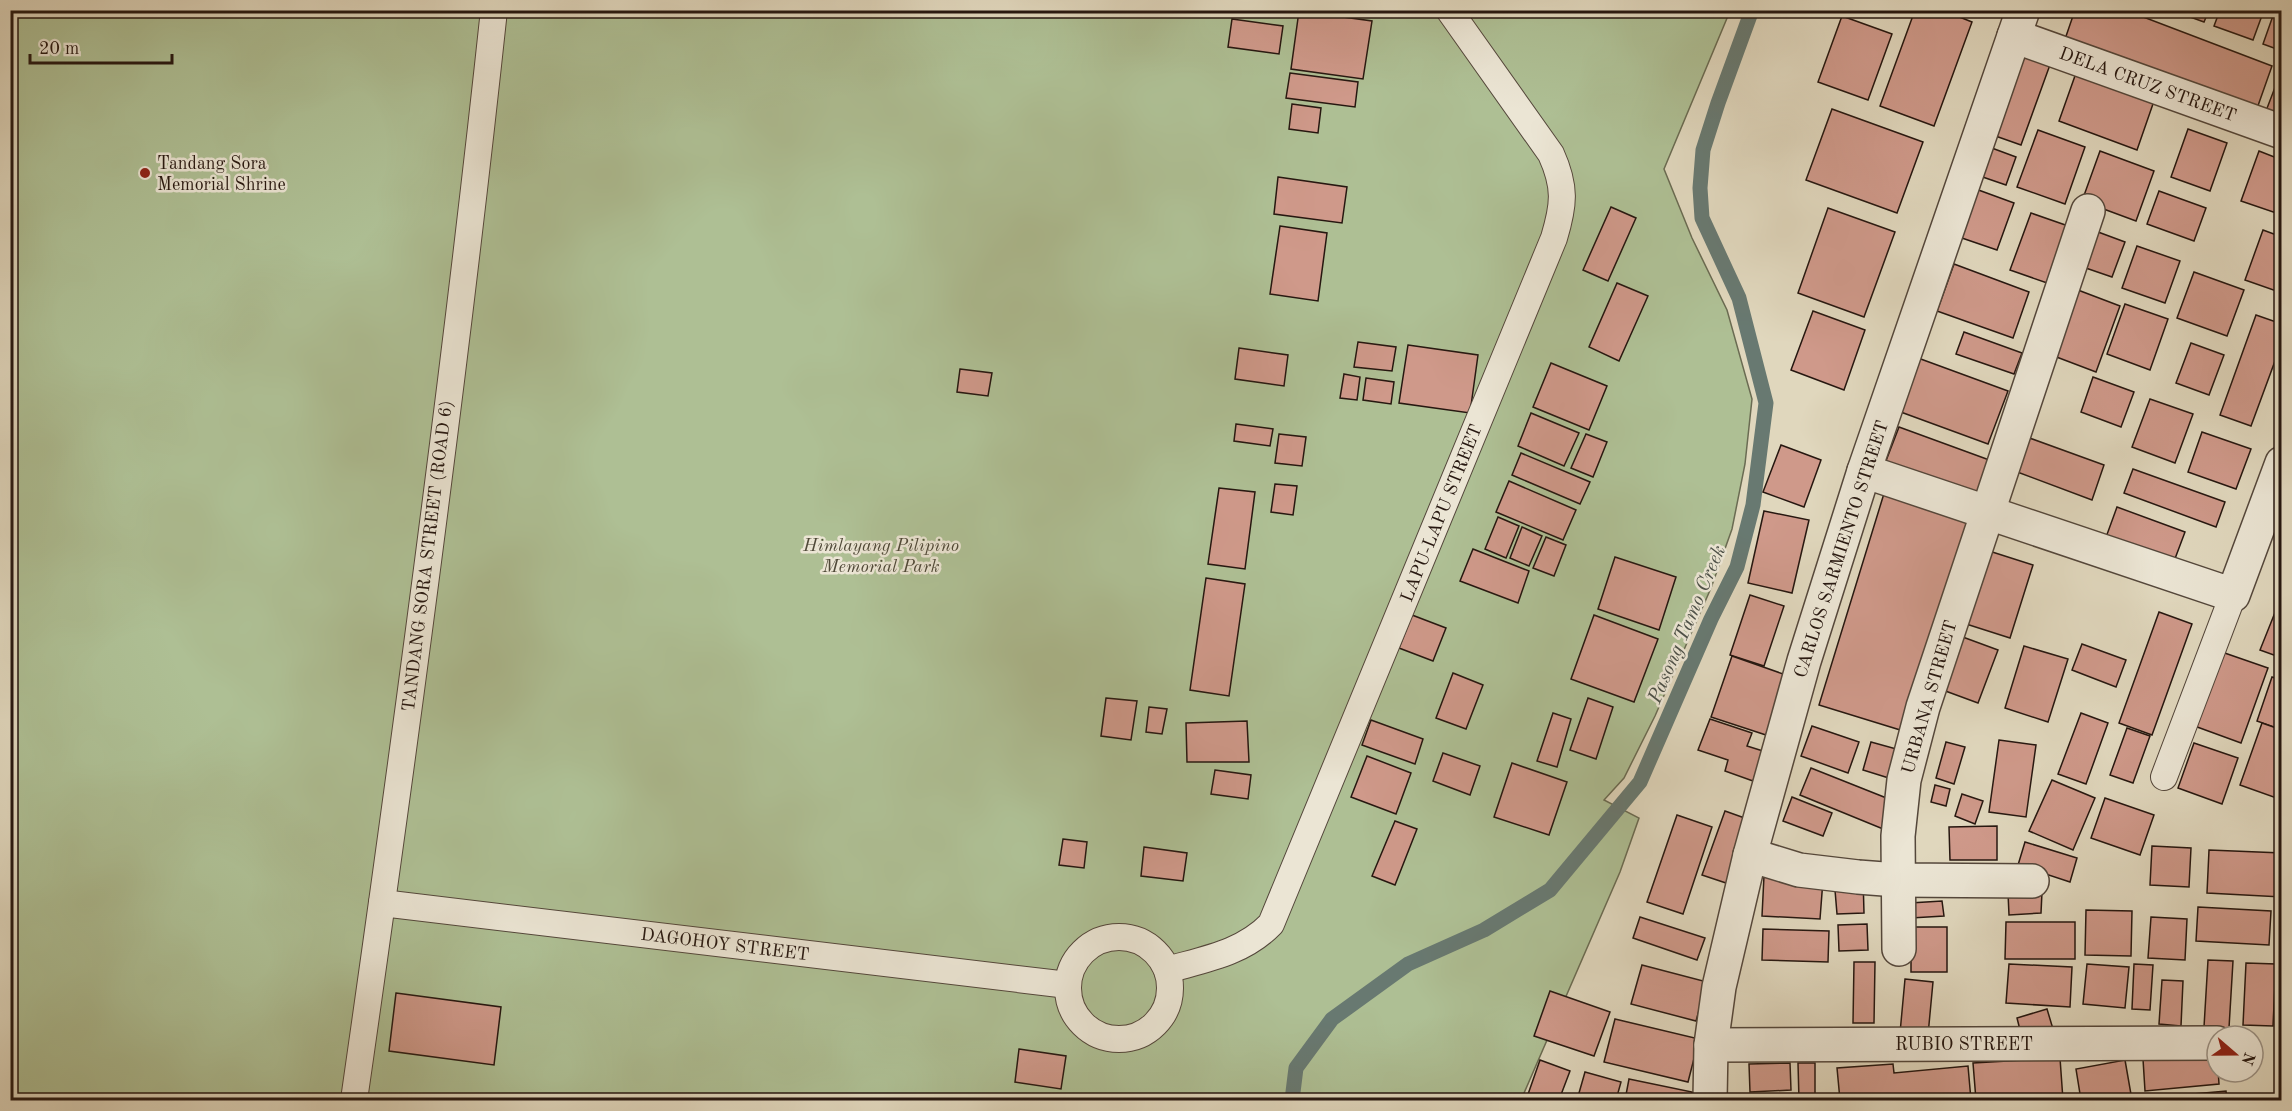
<svg xmlns="http://www.w3.org/2000/svg" width="2292" height="1111" font-family="'Old Standard TT',serif">
  <rect width="100%" height="100%" fill="#e0d7bd"/>
  <filter id="stains"><feTurbulence type="fractalNoise" baseFrequency=".00333" numOctaves="4"/><feColorMatrix values="0 0 0 0 .2 0 0 0 0 .09 0 0 0 0 .02 0 0 0 .5 -.17"/></filter>
  <radialGradient id="worn" r=".72"><stop offset=".6" stop-color="#630" stop-opacity="0"/><stop offset="1" stop-color="#630" stop-opacity=".3"/></radialGradient>
  <polygon fill="#aebf94" stroke="#6a6b52" stroke-width="1.5" points="10,11 1730,11 1664,169 1692,238 1727,310 1752,399 1745,464 1732,529 1711,588 1655,716 1624,778 1604,800 1639,818 1620,872 1521,1100 11,1100"/>
  <g fill="none" stroke-linecap="round" stroke-linejoin="round">
    <polyline stroke="#687971" stroke-width="15" points="1292,1100 1296,1068 1332,1019 1408,964 1484,930 1550,890 1640,782 1711,619 1737,567 1753,505 1766,403 1739,298 1702,218 1700,188 1703,150 1718,103 1752,10"/>
  </g>
  <g fill="#cf998a" stroke="#261710" stroke-width="1.5">
    <polygon points="1915,10 1942,10 1972,22 1934,126 1880,106"/>
    <polygon points="2075,10 2125,10 2272,66 2254,117 2063,45"/>
    <polygon points="2171,10 2209,10 2204,22"/>
    <polygon points="2220,10 2264,10 2253,40 2214,26"/>
    <polygon points="2275,10 2282,10 2282,51 2263,44"/>
    <polygon points="1299,11 1372,21 1363,79 1291,69"/>
    <polygon points="1842,16 1892,34 1868,100 1818,82"/>
    <polygon points="1232,19 1283,26 1279,54 1228,47"/>
    <polygon points="2017,50 2051,62 2021,145 1987,133"/>
    <polygon points="2282,69 2282,132 2261,124"/>
    <polygon points="1290,73 1358,82 1355,107 1286,98"/>
    <polygon points="2076,73 2154,101 2137,150 2059,121"/>
    <polygon points="1292,104 1321,108 1318,133 1289,129"/>
    <polygon points="1832,109 1923,142 1897,213 1806,180"/>
    <polygon points="2188,129 2227,143 2210,191 2171,177"/>
    <polygon points="2038,130 2085,147 2065,204 2017,187"/>
    <polygon points="1981,144 2016,157 2006,185 1971,173"/>
    <polygon points="2100,151 2154,171 2136,221 2082,201"/>
    <polygon points="2259,151 2282,160 2282,215 2241,201"/>
    <polygon points="1278,177 1347,187 1342,223 1274,214"/>
    <polygon points="1973,188 2014,203 1997,250 1956,236"/>
    <polygon points="2159,191 2206,208 2194,241 2147,224"/>
    <polygon points="1611,207 1636,218 1608,281 1583,270"/>
    <polygon points="1828,208 1895,232 1864,317 1798,293"/>
    <polygon points="2031,213 2074,228 2053,285 2010,270"/>
    <polygon points="1280,226 1327,233 1318,301 1270,294"/>
    <polygon points="2090,229 2125,242 2112,277 2077,265"/>
    <polygon points="2263,230 2282,237 2282,293 2245,280"/>
    <polygon points="2137,246 2180,261 2165,303 2122,288"/>
    <polygon points="1954,264 2029,292 2013,338 1937,311"/>
    <polygon points="2194,272 2244,290 2227,336 2177,318"/>
    <polygon points="1617,283 1648,296 1619,361 1589,347"/>
    <polygon points="2070,287 2120,306 2096,372 2046,353"/>
    <polygon points="2125,304 2168,319 2150,370 2107,354"/>
    <polygon points="1813,311 1865,330 1844,390 1791,370"/>
    <polygon points="2256,315 2282,324 2282,342 2251,426 2220,415"/>
    <polygon points="1964,332 2022,353 2014,374 1956,354"/>
    <polygon points="1358,342 1396,347 1392,371 1354,367"/>
    <polygon points="2191,343 2224,355 2209,395 2176,383"/>
    <polygon points="1408,345 1478,355 1470,413 1399,403"/>
    <polygon points="1239,348 1288,355 1284,386 1235,379"/>
    <polygon points="1918,358 2008,391 1988,444 1898,411"/>
    <polygon points="1551,363 1607,386 1589,430 1533,407"/>
    <polygon points="960,369 992,373 988,396 957,392"/>
    <polygon points="1344,374 1360,377 1357,400 1340,398"/>
    <polygon points="2093,377 2134,392 2121,427 2081,412"/>
    <polygon points="1366,378 1394,382 1391,404 1363,400"/>
    <polygon points="2150,399 2193,414 2175,463 2132,447"/>
    <polygon points="1531,413 1579,433 1564,466 1518,446"/>
    <polygon points="1236,424 1273,429 1270,446 1234,441"/>
    <polygon points="1899,427 1992,461 1978,500 1884,466"/>
    <polygon points="2202,432 2251,449 2236,489 2188,472"/>
    <polygon points="1279,434 1306,437 1302,466 1275,463"/>
    <polygon points="1586,434 1607,442 1593,477 1571,468"/>
    <polygon points="2024,436 2104,465 2092,500 2012,470"/>
    <polygon points="1781,445 1821,460 1804,507 1763,492"/>
    <polygon points="1521,453 1590,482 1580,504 1512,475"/>
    <polygon points="2133,469 2225,502 2216,527 2124,493"/>
    <polygon points="1509,481 1576,510 1563,540 1496,512"/>
    <polygon points="1275,484 1297,486 1293,515 1271,512"/>
    <polygon points="1886,487 1977,515 1910,733 1819,705"/>
    <polygon points="1219,488 1255,492 1245,569 1208,564"/>
    <polygon points="2117,507 2185,532 2173,564 2105,540"/>
    <polygon points="1764,511 1809,520 1792,593 1748,583"/>
    <polygon points="1498,517 1519,526 1506,558 1485,549"/>
    <polygon points="1522,527 1542,536 1529,566 1510,558"/>
    <polygon points="1546,537 1566,545 1554,576 1533,568"/>
    <polygon points="1473,549 1529,571 1518,603 1460,581"/>
    <polygon points="1986,550 2033,565 2010,638 1963,623"/>
    <polygon points="1615,557 1676,577 1659,630 1598,609"/>
    <polygon points="1206,578 1245,584 1229,696 1190,690"/>
    <polygon points="1750,595 1784,606 1764,666 1730,655"/>
    <polygon points="2282,595 2282,658 2260,650"/>
    <polygon points="2159,612 2192,624 2152,735 2119,723"/>
    <polygon points="1412,615 1446,628 1433,661 1399,648"/>
    <polygon points="1594,615 1658,639 1634,702 1571,679"/>
    <polygon points="1960,636 1998,650 1978,703 1940,689"/>
    <polygon points="2082,644 2126,660 2116,687 2072,670"/>
    <polygon points="2024,646 2068,659 2048,722 2005,708"/>
    <polygon points="2216,650 2268,668 2241,743 2189,724"/>
    <polygon points="1732,656 1786,675 1766,735 1711,717"/>
    <polygon points="1453,673 1483,685 1466,729 1436,718"/>
    <polygon points="2272,677 2282,680 2282,730 2257,721"/>
    <polygon points="1106,698 1137,701 1131,740 1101,736"/>
    <polygon points="1588,698 1613,707 1596,759 1570,750"/>
    <polygon points="1149,707 1167,709 1162,734 1146,732"/>
    <polygon points="1553,713 1571,719 1557,767 1537,761"/>
    <polygon points="2081,713 2108,723 2086,784 2058,774"/>
    <polygon points="1710,719 1752,733 1747,746 1763,751 1753,781 1725,771 1728,760 1698,750"/>
    <polygon points="1371,720 1423,739 1415,764 1362,745"/>
    <polygon points="1247,721 1249,762 1187,762 1186,723"/>
    <polygon points="2262,723 2282,730 2282,800 2240,785"/>
    <polygon points="1812,726 1859,742 1848,773 1801,756"/>
    <polygon points="2127,728 2150,736 2133,783 2110,775"/>
    <polygon points="1999,740 2036,745 2026,817 1989,812"/>
    <polygon points="1871,742 1900,750 1892,779 1863,770"/>
    <polygon points="1946,742 1965,747 1954,784 1936,778"/>
    <polygon points="2194,743 2238,758 2222,804 2178,788"/>
    <polygon points="1443,753 1480,766 1470,795 1433,781"/>
    <polygon points="1367,756 1411,773 1396,814 1351,797"/>
    <polygon points="1512,763 1567,782 1549,835 1494,817"/>
    <polygon points="1811,768 1899,803 1888,831 1800,795"/>
    <polygon points="1215,770 1251,775 1248,799 1211,794"/>
    <polygon points="2052,780 2095,798 2073,850 2029,831"/>
    <polygon points="1935,785 1950,789 1946,806 1931,802"/>
    <polygon points="1962,794 1983,801 1975,824 1955,816"/>
    <polygon points="1792,797 1832,813 1823,836 1783,821"/>
    <polygon points="2105,798 2154,815 2140,855 2091,838"/>
    <polygon points="1725,811 1753,821 1732,885 1702,875"/>
    <polygon points="1677,815 1712,827 1683,914 1647,902"/>
    <polygon points="1395,821 1417,829 1395,885 1372,876"/>
    <polygon points="1997,826 1997,860 1950,860 1949,827"/>
    <polygon points="1063,839 1087,842 1084,868 1059,865"/>
    <polygon points="2025,842 2077,858 2070,882 2018,865"/>
    <polygon points="2152,846 2191,848 2189,887 2150,885"/>
    <polygon points="1144,847 1187,853 1183,881 1141,876"/>
    <polygon points="2209,850 2282,853 2282,897 2207,893"/>
    <polygon points="1764,876 1823,880 1820,919 1762,916"/>
    <polygon points="1863,877 1864,913 1837,914 1834,878"/>
    <polygon points="2042,892 2041,913 2009,915 2008,893"/>
    <polygon points="1942,901 1944,916 1911,918 1910,903"/>
    <polygon points="2198,907 2271,911 2269,945 2196,941"/>
    <polygon points="2086,910 2132,911 2131,956 2085,955"/>
    <polygon points="1640,917 1705,938 1697,960 1633,938"/>
    <polygon points="2151,917 2187,919 2185,960 2148,958"/>
    <polygon points="2006,922 2075,922 2075,959 2005,959"/>
    <polygon points="1867,924 1868,950 1839,951 1838,925"/>
    <rect x="1911" y="927" width="36" height="45"/>
    <polygon points="1763,929 1829,931 1828,962 1762,960"/>
    <polygon points="2208,960 2233,961 2229,1028 2204,1027"/>
    <polygon points="1854,962 1875,962 1874,1023 1853,1023"/>
    <polygon points="2246,963 2276,964 2273,1026 2243,1025"/>
    <polygon points="2009,964 2072,967 2070,1007 2006,1003"/>
    <polygon points="2087,964 2129,967 2125,1008 2083,1004"/>
    <polygon points="2134,964 2153,965 2150,1010 2132,1009"/>
    <polygon points="1642,965 1707,982 1696,1021 1631,1004"/>
    <polygon points="1905,979 1933,982 1928,1035 1900,1033"/>
    <polygon points="2162,980 2183,981 2181,1026 2159,1024"/>
    <polygon points="1550,991 1610,1012 1594,1056 1534,1036"/>
    <polygon points="396,993 501,1007 494,1065 389,1051"/>
    <polygon points="2047,1009 2053,1029 2022,1038 2017,1018"/>
    <polygon points="1615,1019 1699,1039 1688,1082 1604,1062"/>
    <polygon points="1019,1049 1066,1056 1061,1089 1015,1082"/>
    <polygon points="2217,1053 2219,1084 2145,1091 2143,1059"/>
    <polygon points="2060,1058 2063,1100 1976,1100 1973,1063"/>
    <polygon points="1540,1060 1570,1071 1559,1100 1526,1100"/>
    <polygon points="2125,1060 2132,1100 2081,1100 2076,1069"/>
    <polygon points="1790,1063 1791,1090 1750,1092 1749,1064"/>
    <polygon points="1798,1063 1815,1063 1815,1100 1799,1100"/>
    <polygon points="1893,1064 1894,1073 1968,1066 1971,1100 1840,1100 1837,1068"/>
    <polygon points="1585,1072 1621,1082 1616,1100 1577,1100"/>
    <polygon points="1629,1079 1692,1092 1690,1100 1625,1100"/>
    <polygon points="2226,1091 2227,1100 2171,1100 2171,1096"/>
  </g>
  <g fill="none" stroke-linecap="round" stroke-linejoin="round">
    <defs>
      <g id="lane">
        <polyline points="2164,777 2233,595"/>
        <polyline points="382,903 1068,985"/>
        <circle cx="1119" cy="988" r="51"/>
        <path d="M1167,970C1205,959 1243,953 1271,924L1554,238C1564,205 1566,187 1551,154L1449,10"/>
        <path d="M354,1100C406,738 455,375 494,10"/>
      </g>
      <g id="street">
        <polyline points="2014,36 2282,132"/>
        <polyline points="1864,471 2233,595 2282,463"/>
        <polyline points="1750,855 1799,870 1858,877 1897,880 2032,881"/>
        <polyline points="1899,949 1898,836 1904,780 1923,707 2088,211"/>
        <polyline points="1711,1045 2217,1043"/>
        <polyline points="1710,1100 1711,1045 1719,987 1750,855 1804,661 1864,471 2023,10"/>
      </g>
    </defs>
    <use href="#lane" stroke="#54473b" stroke-width="28"/>
    <use href="#street" stroke="#54473b" stroke-width="36"/>
    <use href="#lane" stroke="#ebe5d4" stroke-width="26"/>
    <use href="#street" stroke="#ebe5d4" stroke-width="33"/>
  </g>
  <circle fill="#8f2418" stroke="#ebe5d4" stroke-width="2" cx="145" cy="173" r="6"/>
  <g text-anchor="middle" stroke-width="5" stroke-linejoin="round" paint-order="stroke">
    <g font-size="18" fill="#261710" stroke="#ebe5d4">
      <text transform="translate(2148 84) rotate(20)" y="6">DELA CRUZ STREET</text>
      <text transform="translate(1441 513) rotate(-68)" y="6">LAPU-LAPU STREET</text>
      <text transform="translate(1841 549) rotate(-72)" y="6">CARLOS SARMIENTO STREET</text>
      <text transform="translate(427 556) rotate(-83)" y="6">TANDANG SORA STREET (ROAD 6)</text>
      <text transform="translate(1929 697) rotate(-74)" y="6">URBANA STREET</text>
      <text transform="translate(725 944) rotate(7)" y="6">DAGOHOY STREET</text>
      <text x="1964" y="1050">RUBIO STREET</text>
    </g>
    <g font-size="18" fill="#261710" stroke="#ebe5d4" text-anchor="start">
      <text x="157" y="169">Tandang Sora<tspan x="157" dy="21">Memorial Shrine</tspan></text>
    </g>
    <g font-size="18" font-style="italic" fill="#4f4938" stroke="#ebe5d4">
      <text x="881" y="551">Himlayang Pilipino<tspan x="881" dy="21">Memorial Park</tspan></text>
    </g>
    <g font-size="20" font-style="italic" fill="#4c5048" stroke="#ebe5d4">
      <text transform="translate(1686 624) rotate(-67)" y="7">Pasong Tamo Creek</text>
    </g>
  </g>
  <rect width="2292" height="1111" fill="none" stroke="#e0d7bd" stroke-width="36"/>
  <rect x="12" y="12" width="2268" height="1087" fill="none" stroke="#261710" stroke-width="3"/>
  <rect x="18" y="18" width="2256" height="1075" fill="none" stroke="#261710" stroke-width="1.5"/>
  <g transform="translate(2235 1054) rotate(110)"><circle r="28" fill="#ebe5d4" stroke="#9c9386" stroke-width="1.5"/>
  <path d="M0-4.5L10 22L0 15L-10 22Z" fill="#8f2418"/>
  <text y="-9" font-size="16" font-weight="bold" text-anchor="middle" fill="#261710">N</text>
  </g>
  <path d="M30 54v9h142v-9" fill="none" stroke="#261710" stroke-width="3"/>
  <text x="39" y="54" font-size="18" fill="#261710" stroke="#ebe5d4" stroke-width="4.5" paint-order="stroke">20 m</text>
  <rect width="100%" height="100%" filter="url(#stains)"/>
  <rect width="100%" height="100%" fill="url(#worn)"/>
</svg>
